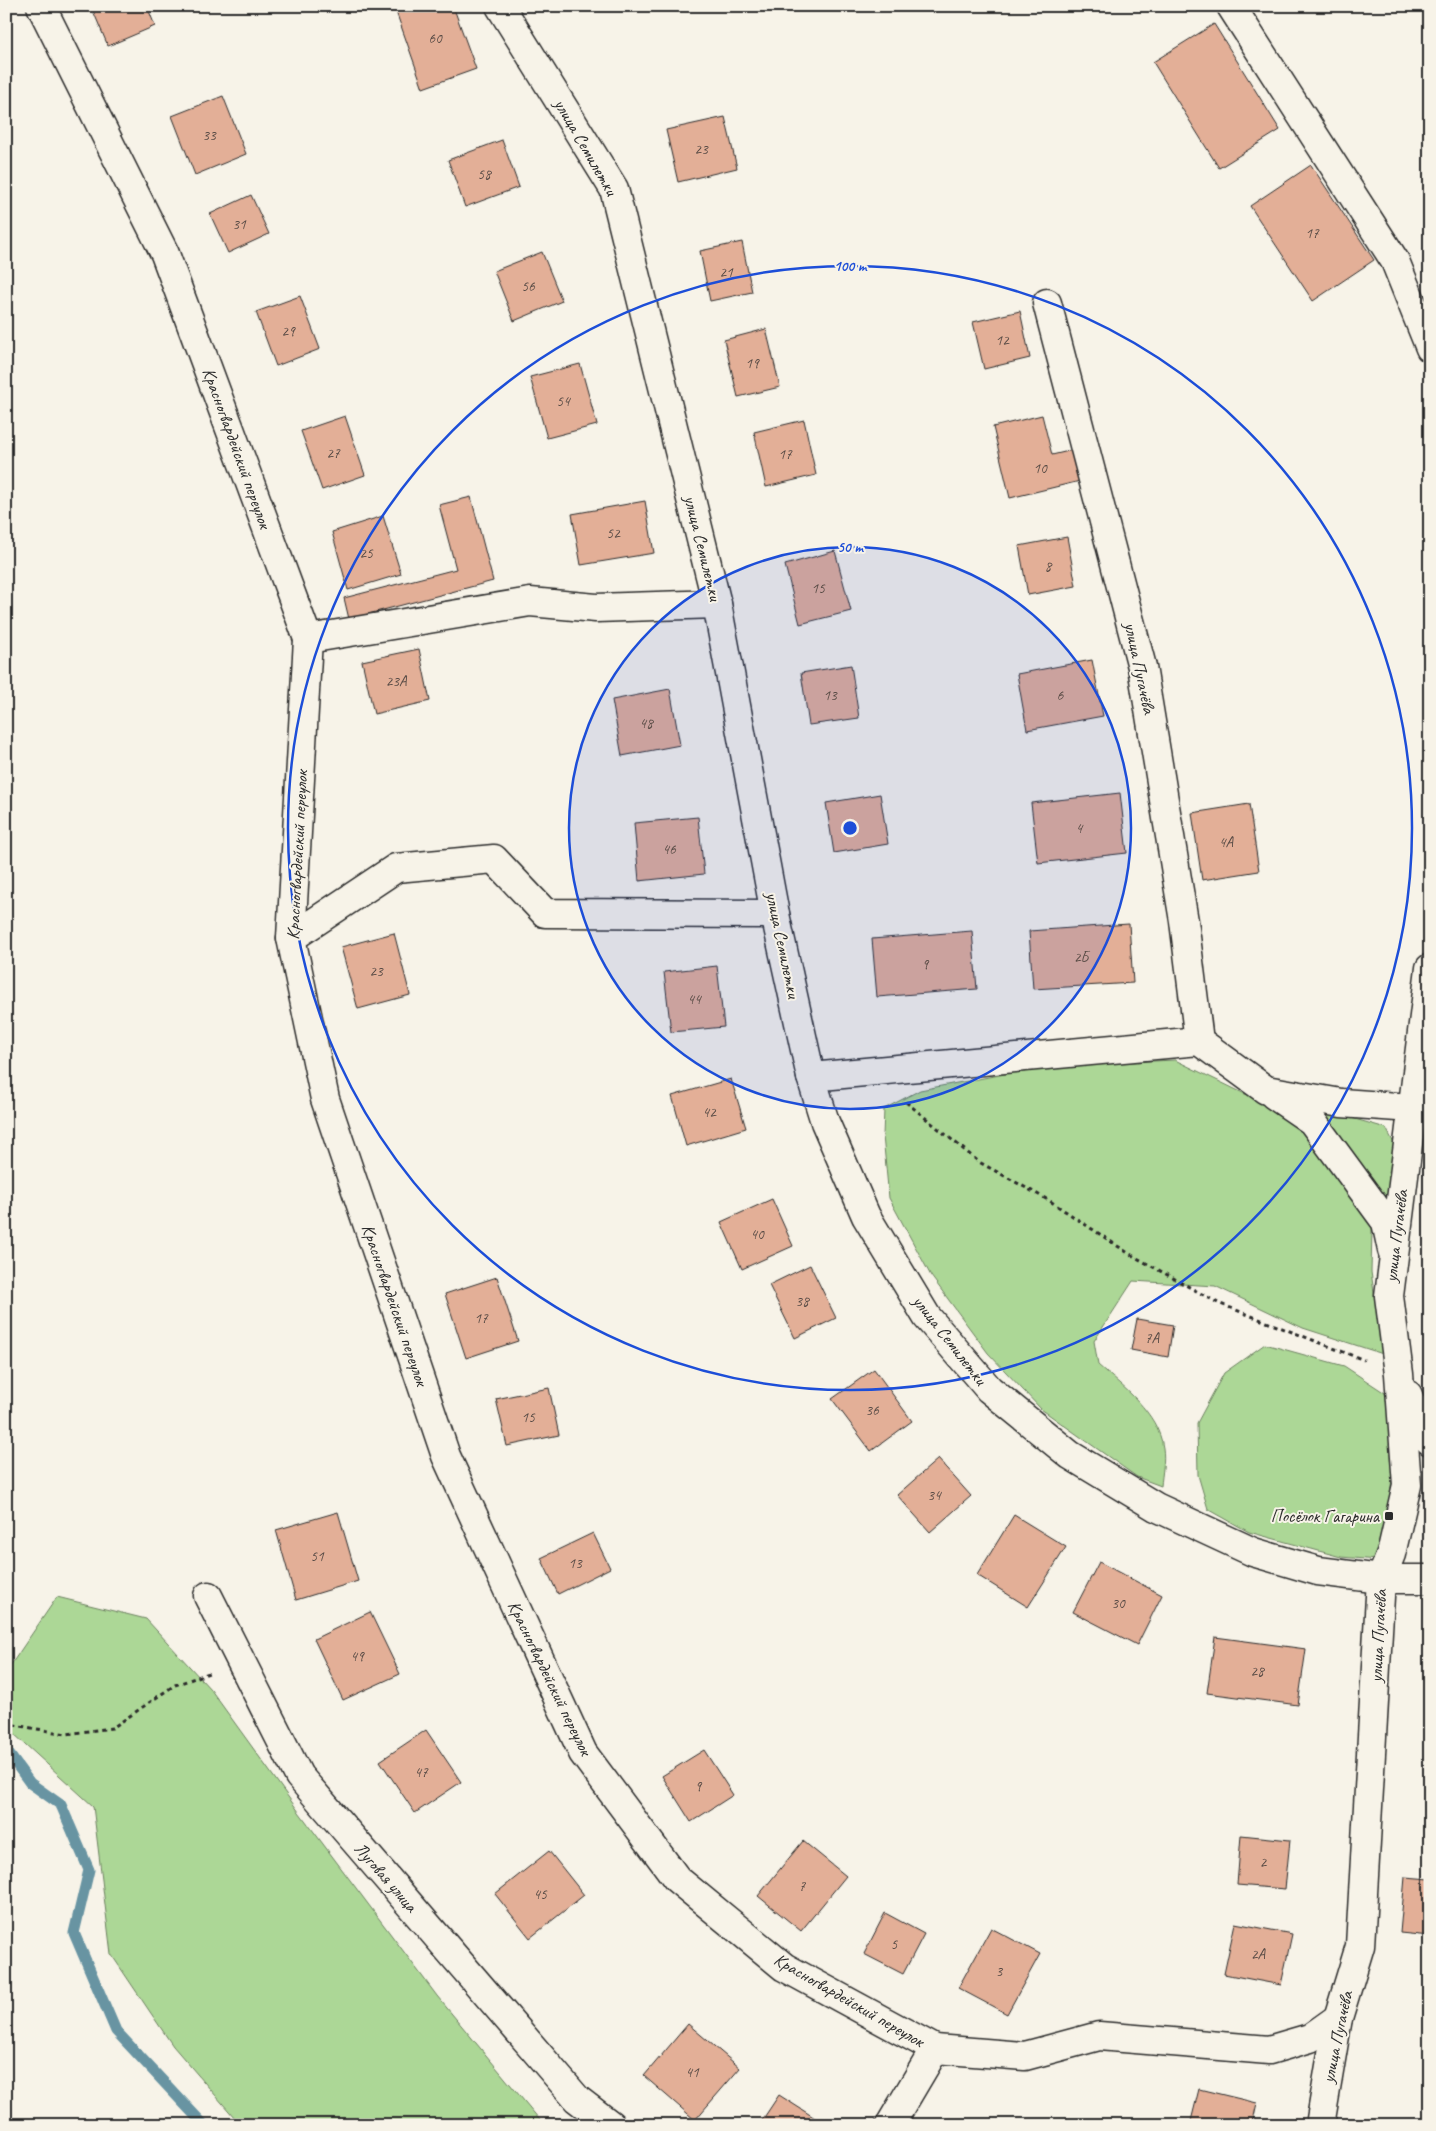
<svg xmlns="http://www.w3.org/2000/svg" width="1436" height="2131" font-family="Caveat,sans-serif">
  <rect width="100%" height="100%" fill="#f7f3e8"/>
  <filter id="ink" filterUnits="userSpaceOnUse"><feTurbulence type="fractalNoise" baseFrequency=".02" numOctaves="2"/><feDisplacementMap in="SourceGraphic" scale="10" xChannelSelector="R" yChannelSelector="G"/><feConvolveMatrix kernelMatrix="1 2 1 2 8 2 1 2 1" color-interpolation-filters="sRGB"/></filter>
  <g filter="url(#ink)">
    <g fill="#acd796" stroke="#6c8160">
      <path d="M1175,1060L1245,1094L1341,1115L1386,1128L1400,1155L1396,1179L1372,1229L1371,1272L1383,1354L1303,1328L1215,1286L1133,1281L1094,1341L1098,1365C1123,1387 1158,1412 1163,1448C1165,1460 1162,1474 1161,1486L1137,1477L1041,1409L988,1353L931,1276L889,1198L883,1136L884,1109L920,1090L1047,1066Z"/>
      <polygon points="1265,1344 1344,1366 1385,1393 1396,1452 1383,1541 1377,1560 1341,1557 1249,1532 1208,1509 1198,1475 1197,1423 1224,1373"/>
      <polygon points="57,1597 146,1619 211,1690 299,1812 437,1996 544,2125 241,2125 173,2046 111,1954 93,1806 14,1734 6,1718 6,1672"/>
    </g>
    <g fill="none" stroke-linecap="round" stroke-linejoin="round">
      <polyline stroke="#6894a2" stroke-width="11" points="6,1750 30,1783 61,1805 89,1870 74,1933 116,2031 204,2125"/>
    </g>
    <g fill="#e3af97" stroke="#2b2b2b">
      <polygon points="91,6 147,6 155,26 108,46"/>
      <polygon points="394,6 453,6 476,69 423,88"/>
      <polygon points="1214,24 1280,130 1219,168 1153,62"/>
      <polygon points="223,96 246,154 195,175 172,116"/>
      <polygon points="725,117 737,168 678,182 666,130"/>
      <polygon points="502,140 519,187 465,207 448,160"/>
      <polygon points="1311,165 1374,260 1313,301 1250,206"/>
      <polygon points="251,195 269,234 228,253 210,214"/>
      <polygon points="742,242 752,292 710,301 700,251"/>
      <polygon points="542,252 562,301 514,321 494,271"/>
      <polygon points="300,296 320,349 276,366 256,312"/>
      <polygon points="1020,311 1030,358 984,369 973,322"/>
      <polygon points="766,329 780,387 738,397 724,340"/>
      <polygon points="580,364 597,425 547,438 530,377"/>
      <polygon points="1042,415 1052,455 1073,450 1080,481 1010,498 993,427"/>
      <polygon points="345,416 365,475 322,490 301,431"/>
      <polygon points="804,420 816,475 766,487 754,432"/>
      <polygon points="471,497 493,581 349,619 344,598 456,569 439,505"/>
      <polygon points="645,501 654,553 581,565 572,514"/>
      <polygon points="383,516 401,574 348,590 332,532"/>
      <polygon points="1067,537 1076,586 1028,595 1019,546"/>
      <polygon points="835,551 851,611 800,624 785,565"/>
      <polygon points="419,649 430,701 374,714 362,661"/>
      <polygon points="1092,660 1103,716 1027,730 1017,674"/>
      <polygon points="851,665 859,718 809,725 801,673"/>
      <polygon points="670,689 680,745 622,756 612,700"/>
      <polygon points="1120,793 1127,853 1038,863 1031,803"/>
      <polygon points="880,794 888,844 834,853 826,803"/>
      <polygon points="1249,804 1259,871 1202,880 1192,813"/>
      <polygon points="698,817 704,874 639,881 634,823"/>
      <polygon points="1129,924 1133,983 1033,989 1029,931"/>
      <polygon points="972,931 977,989 877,997 872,939"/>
      <polygon points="394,933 410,995 358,1009 341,947"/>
      <polygon points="717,966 724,1027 671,1032 664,972"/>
      <polygon points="731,1079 746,1128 686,1146 672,1096"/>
      <polygon points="772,1199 793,1246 742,1269 721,1222"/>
      <polygon points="810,1265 836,1318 795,1338 769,1285"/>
      <polygon points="497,1277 518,1341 466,1358 445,1294"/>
      <polygon points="1137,1319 1173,1325 1168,1357 1131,1350"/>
      <polygon points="874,1369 912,1421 871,1451 832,1399"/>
      <polygon points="549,1388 559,1435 507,1446 496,1399"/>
      <polygon points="938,1459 971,1496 930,1532 897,1495"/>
      <polygon points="338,1512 358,1581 296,1600 276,1530"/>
      <polygon points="1014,1515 1066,1547 1028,1607 977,1575"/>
      <polygon points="593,1533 610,1568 558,1594 541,1558"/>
      <polygon points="1099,1562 1162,1595 1137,1645 1073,1612"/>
      <polygon points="370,1612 400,1674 343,1700 314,1639"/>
      <polygon points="1215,1637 1306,1649 1298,1705 1207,1693"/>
      <polygon points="426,1730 461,1782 415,1813 380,1761"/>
      <polygon points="704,1750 733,1795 691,1822 662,1776"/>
      <polygon points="1241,1835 1290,1840 1285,1889 1237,1885"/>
      <polygon points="803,1841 846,1876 801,1931 758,1896"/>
      <polygon points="549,1851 584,1895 530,1938 495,1894"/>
      <polygon points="1405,1877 1430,1879 1430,1936 1400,1933"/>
      <polygon points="885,1913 924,1934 903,1974 864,1954"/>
      <polygon points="1235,1923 1292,1934 1281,1985 1224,1974"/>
      <polygon points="991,1928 1040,1954 1007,2014 958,1988"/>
      <polygon points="688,2024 740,2068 695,2120 644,2076"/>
      <polygon points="1199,2089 1257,2103 1252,2125 1190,2125"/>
      <polygon points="779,2095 826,2125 759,2125"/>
    </g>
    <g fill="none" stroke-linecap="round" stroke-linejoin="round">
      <defs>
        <g id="minor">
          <polyline points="41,6 165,254 308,639 291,938 325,1099 446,1456 583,1753 677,1879 784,1967 935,2049 1025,2056 1099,2036 1269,2050 1310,2038 1338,2018"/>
          <polyline points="500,6 614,189 717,604 775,914 811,1077 825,1122 866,1216 927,1317 989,1389 1070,1455 1156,1507 1253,1552 1318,1571 1381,1579 1430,1579"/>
          <polyline points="1231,6 1395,261 1430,348"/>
          <polyline points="1047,303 1142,667 1184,921 1199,1041"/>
          <polyline points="308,639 530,602 596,608 717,604"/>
          <polyline points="291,938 396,868 494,859 545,913 775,914"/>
          <polyline points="811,1077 1199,1041 1266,1090 1341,1103 1412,1108"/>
          <polyline points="1274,1095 1312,1121 1386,1222 1392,1250"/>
          <polyline points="1408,1395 1425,1436 1430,1441"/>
          <polyline points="208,1596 299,1776 577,2099 611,2125"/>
          <polyline points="890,2125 935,2049"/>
          <polyline points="1320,2125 1338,2018 1360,1946 1381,1579 1391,1554 1407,1485 1399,1374 1389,1296 1430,968"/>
        </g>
      </defs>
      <use href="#minor" stroke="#2b2b2b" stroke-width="31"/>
      <g stroke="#2b2b2b" stroke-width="3" stroke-dasharray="4 4" stroke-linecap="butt">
        <polyline points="906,1102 979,1162 1050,1201 1128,1253 1218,1303 1364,1360"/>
        <polyline points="6,1726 9,1724 66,1734 112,1728 175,1685 209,1673"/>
      </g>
      <use href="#minor" stroke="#f7f3e8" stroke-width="28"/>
    </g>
  </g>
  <circle cx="850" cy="828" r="281" fill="#1d4ed8" fill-opacity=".12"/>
  <g fill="none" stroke="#1d4ed8" stroke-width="2.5">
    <circle cx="850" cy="828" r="281"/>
    <circle cx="850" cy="828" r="562"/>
  </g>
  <rect fill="#2b2b2b" stroke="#f7f3e8" stroke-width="2" x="1384" y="1511" width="10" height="10" rx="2.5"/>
  <g text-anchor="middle" stroke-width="4" stroke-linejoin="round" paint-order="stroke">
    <g font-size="15" fill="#594c46">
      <text x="435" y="43">60</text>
      <text x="209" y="140">33</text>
      <text x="701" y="154">23</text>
      <text x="484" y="179">58</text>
      <text x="239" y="229">31</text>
      <text x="1312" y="238">17</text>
      <text x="726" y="277">21</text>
      <text x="528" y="291">56</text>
      <text x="288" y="336">29</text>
      <text x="1002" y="345">12</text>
      <text x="752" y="368">19</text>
      <text x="563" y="406">54</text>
      <text x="333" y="458">27</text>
      <text x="785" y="459">17</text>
      <text x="1040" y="473">10</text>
      <text x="613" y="538">52</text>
      <text x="366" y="558">25</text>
      <text x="1048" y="571">8</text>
      <text x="818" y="593">15</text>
      <text x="396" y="686">23А</text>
      <text x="830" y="700">13</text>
      <text x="1060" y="700">6</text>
      <text x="646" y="728">48</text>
      <text x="1079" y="833">4</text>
      <text x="1226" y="847">4А</text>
      <text x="669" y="854">46</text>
      <text x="1081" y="962">2Б</text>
      <text x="925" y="969">9</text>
      <text x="376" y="976">23</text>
      <text x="694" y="1004">44</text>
      <text x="709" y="1117">42</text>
      <text x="757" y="1239">40</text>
      <text x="802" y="1306">38</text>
      <text x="481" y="1323">17</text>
      <text x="1152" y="1343">7А</text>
      <text x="872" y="1415">36</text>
      <text x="528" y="1422">15</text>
      <text x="934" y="1500">34</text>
      <text x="317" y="1561">51</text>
      <text x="575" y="1568">13</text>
      <text x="1118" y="1608">30</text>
      <text x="357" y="1661">49</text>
      <text x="1257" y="1676">28</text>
      <text x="421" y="1777">47</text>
      <text x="698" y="1791">9</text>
      <text x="1263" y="1867">2</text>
      <text x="802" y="1891">7</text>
      <text x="540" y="1899">45</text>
      <text x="894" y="1949">5</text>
      <text x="1258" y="1959">2А</text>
      <text x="999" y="1976">3</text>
      <text x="692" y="2077">41</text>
    </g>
    <g font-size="18" fill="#2b2b2b" stroke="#f7f3e8">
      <text transform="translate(586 147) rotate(60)" y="6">улица Семилетки</text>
      <text transform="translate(237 448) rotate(70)" y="6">Красногвардейский переулок</text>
      <text transform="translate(703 548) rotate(76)" y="6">улица Семилетки</text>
      <text transform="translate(1140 668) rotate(78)" y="6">улица Пугачёва</text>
      <text transform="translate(297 855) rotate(-87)" y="6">Красногвардейский переулок</text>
      <text transform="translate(783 945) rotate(78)" y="6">улица Семилетки</text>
      <text transform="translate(1396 1236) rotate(-83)" y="6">улица Пугачёва</text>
      <text transform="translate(395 1305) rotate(71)" y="6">Красногвардейский переулок</text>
      <text transform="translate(950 1340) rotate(52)" y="6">улица Семилетки</text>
      <text transform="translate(1378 1636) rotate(-87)" y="6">улица Пугачёва</text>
      <text transform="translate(550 1678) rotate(64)" y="6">Красногвардейский переулок</text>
      <text transform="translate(386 1877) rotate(49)" y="6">Луговая улица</text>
      <text transform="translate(849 2000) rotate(30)" y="6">Красногвардейский переулок</text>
      <text transform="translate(1337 2037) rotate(-78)" y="6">улица Пугачёва</text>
    </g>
    <g font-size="18" fill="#2b2b2b" stroke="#f7f3e8" text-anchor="end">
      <text x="1379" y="1522">Посёлок Гагарина</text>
    </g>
  </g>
  <circle cx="850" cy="828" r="8" fill="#1d4ed8" stroke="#f7f3e8" stroke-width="2.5"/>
  <g font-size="15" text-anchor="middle" font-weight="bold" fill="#1d4ed8" stroke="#f7f3e8" stroke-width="4" stroke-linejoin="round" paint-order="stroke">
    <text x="850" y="271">100 m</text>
    <text x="850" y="552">50 m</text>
  </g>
  <rect width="1436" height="2131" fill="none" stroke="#f7f3e8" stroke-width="25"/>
  <rect x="12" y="12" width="1411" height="2106" fill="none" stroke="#2b2b2b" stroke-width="2" filter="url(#ink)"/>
</svg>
